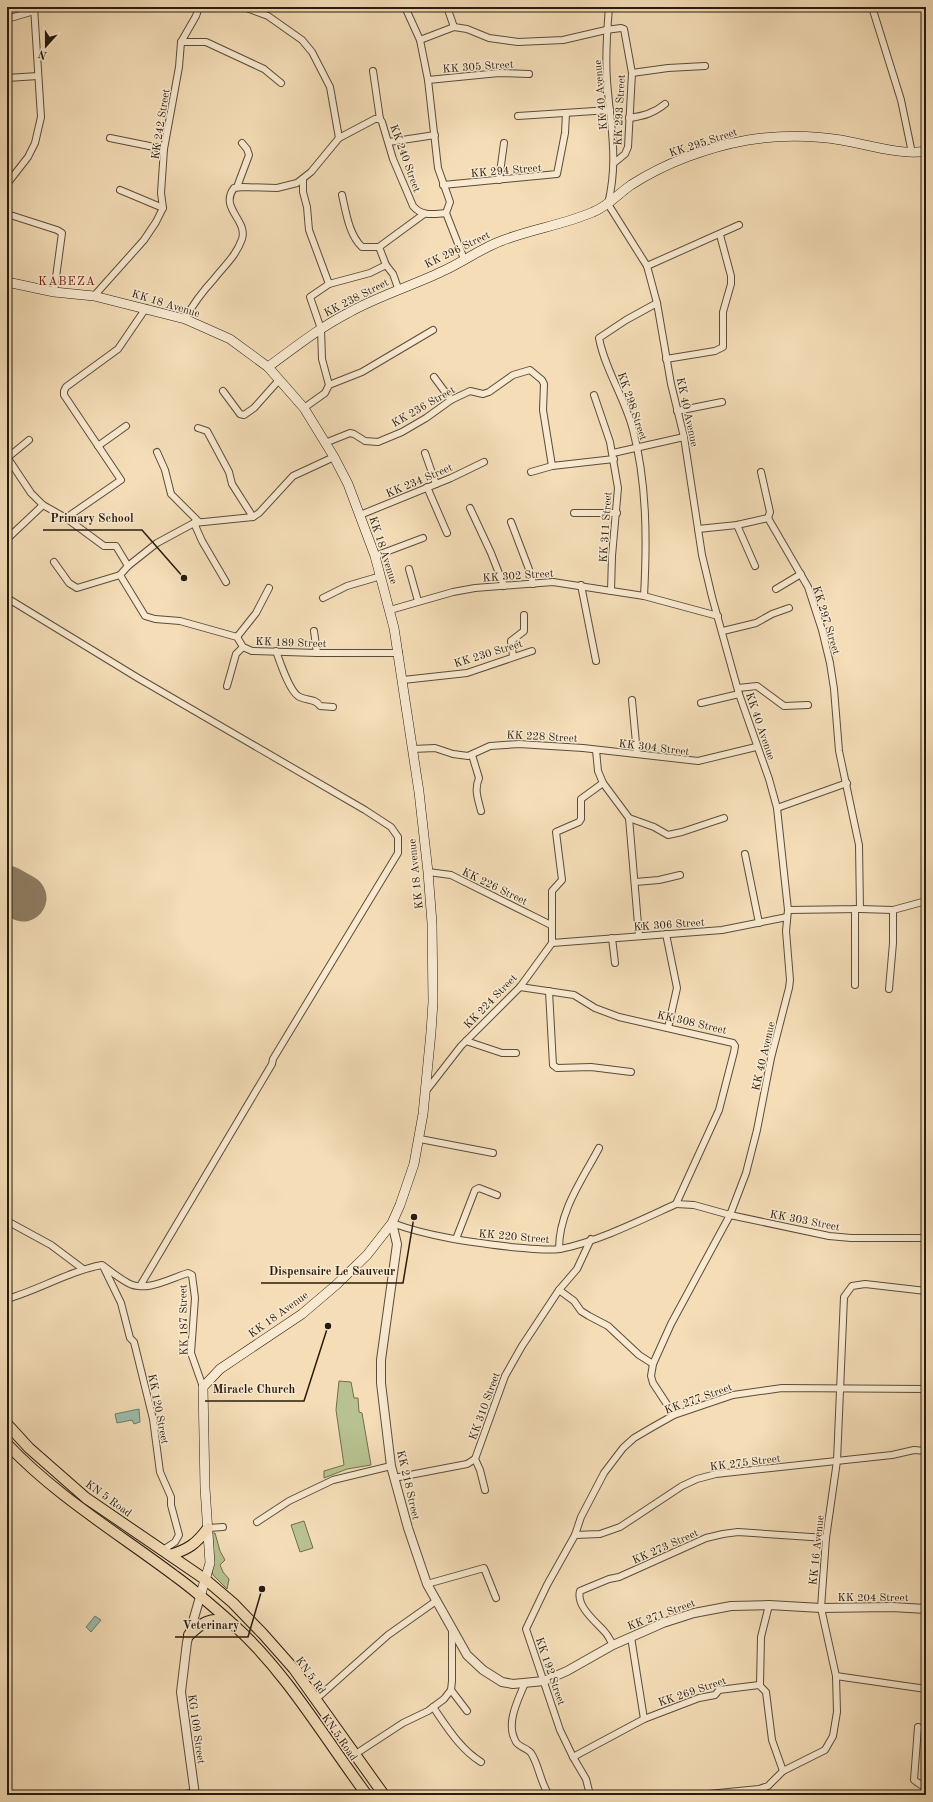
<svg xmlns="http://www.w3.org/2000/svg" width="933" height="1802" font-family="'Old Standard TT',serif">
  <rect width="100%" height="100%" fill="#f4ddb7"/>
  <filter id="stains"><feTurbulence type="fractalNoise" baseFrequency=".005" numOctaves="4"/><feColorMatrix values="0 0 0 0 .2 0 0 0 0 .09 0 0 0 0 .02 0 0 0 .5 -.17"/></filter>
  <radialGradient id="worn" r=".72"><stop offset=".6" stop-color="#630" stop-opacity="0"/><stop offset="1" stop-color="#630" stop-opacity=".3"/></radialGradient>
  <g fill="#b8c290" stroke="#706e4f">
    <polygon points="339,1381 351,1382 354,1398 358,1398 359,1412 362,1413 371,1465 347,1469 324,1478 324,1471 344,1465 336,1410"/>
    <polygon points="304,1521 313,1548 300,1552 291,1525"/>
    <polygon points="208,1533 215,1533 220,1551 225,1560 220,1565 223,1572 229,1579 227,1589 213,1575 210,1563"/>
  </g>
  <g fill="#9cbcac" stroke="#6e7c6d">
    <polygon points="139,1409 140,1422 134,1424 132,1420 117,1423 115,1414"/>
    <polygon points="95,1616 101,1620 91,1632 86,1627"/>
  </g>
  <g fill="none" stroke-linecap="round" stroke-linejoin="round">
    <polyline stroke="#8e7c62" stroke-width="47" points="7,889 23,898"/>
    <defs>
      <g id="minor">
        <polyline points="244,7 268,16 302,40 312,52 330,87 339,138"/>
        <polyline points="405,7 420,40 428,80 438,168 450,202 446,213 464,259"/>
        <polyline points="447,7 454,27"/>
        <path d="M609,7C607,31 605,55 607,80C610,124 619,159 608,204L647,266L657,303L671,384L684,437L702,555L712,597L739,694L769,779L777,808L788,910L786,931L790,980L789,988L771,1058L757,1130L746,1173L730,1215L671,1324L653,1364L651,1376L653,1383L674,1415"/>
        <polyline points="872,7 901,100 912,153"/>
        <polyline points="7,19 34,11"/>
        <polyline points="420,40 454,27 467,29 489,38 518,42 563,40 606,30 621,28 624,29 632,73 628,147 625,154 614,163"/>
        <polyline points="181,42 196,16 199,7"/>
        <polyline points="373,71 380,119"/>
        <polyline points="632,73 668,68 705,66"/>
        <polyline points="7,78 38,76"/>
        <polyline points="428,80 499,73 529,74"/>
        <polyline points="518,116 610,110"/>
        <path d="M629,118C644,116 654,113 665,104"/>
        <polyline points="110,138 164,149"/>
        <polyline points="389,142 435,135"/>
        <polyline points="303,179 303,192 307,207 309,230 329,284 310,297 321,329 322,359 329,385 325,393 304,408"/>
        <polyline points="499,180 504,143"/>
        <polyline points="7,184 28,157 35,143 41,117 34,7"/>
        <polyline points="443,185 557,174 565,133 566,113"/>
        <polyline points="237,187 249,155 247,149 242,143"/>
        <polyline points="120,190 163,208"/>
        <path d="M342,195C346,212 349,235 362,247H379L424,214"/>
        <polyline points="7,214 57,230 62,233 54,292"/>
        <polyline points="379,247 386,265"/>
        <polyline points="647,266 739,225"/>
        <polyline points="329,284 370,273 386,265 393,274 398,288"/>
        <polyline points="94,296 144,240 156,222 163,208 161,193 164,149 179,67 181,42 206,42 264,69 281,83"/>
        <path d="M185,319C193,304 203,291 214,279C225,265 236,256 242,239C248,220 219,208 234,188L243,187L277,188L297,183L311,172L339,138L375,119H380L382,122L393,159L413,206C422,217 434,214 446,213"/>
        <polyline points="666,359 715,351 723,347 723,312 731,284 731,276 720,235"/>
        <polyline points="434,377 451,400"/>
        <polyline points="329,385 362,372 433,330"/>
        <polyline points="223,391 240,414 244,415 254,408 279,380"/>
        <polyline points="594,395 610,442 618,488 612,556 611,591"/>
        <polyline points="677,411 722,402"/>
        <polyline points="198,428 207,431 229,472 232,484 253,517"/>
        <polyline points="325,443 350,433 354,434 365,441 378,442 402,432 426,418 451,400 470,391 483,394 489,392 513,375 530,370 542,380 544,384 543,410 552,466 614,459"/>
        <polyline points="98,446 126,426"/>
        <polyline points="157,452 165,470 171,494 199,522"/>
        <polyline points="425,453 436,484"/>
        <polyline points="613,453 684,437"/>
        <polyline points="7,457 31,493 43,505 66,518 104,546 116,546 128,566"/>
        <polyline points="7,458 29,440"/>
        <polyline points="531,472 552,466"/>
        <polyline points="761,472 770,512 768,518"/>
        <polyline points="427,487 447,533"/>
        <polyline points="470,508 491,553 504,586"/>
        <polyline points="574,513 617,513"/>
        <polyline points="360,515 451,478 484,462"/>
        <polyline points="66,518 121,480 64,395 64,391 66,387 118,349 146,308"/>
        <polyline points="511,522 530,572 533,584"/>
        <polyline points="194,523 202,541 226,582"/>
        <polyline points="737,525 755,566"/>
        <polyline points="698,529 737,525 768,518 808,587 822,630 830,663 834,689 839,751 859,845 860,909 788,910"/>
        <polyline points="7,539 43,505"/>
        <polyline points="375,556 423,538"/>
        <polyline points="54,562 69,583 77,588 120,575 128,566 157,543 194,523 253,517 259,513 293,476 334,457"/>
        <polyline points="409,569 418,601"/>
        <polyline points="120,575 145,616 155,619 180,621 237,637 243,647 252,651 317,653 399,653"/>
        <polyline points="581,585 596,661"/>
        <polyline points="776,589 801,574"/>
        <path d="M644,596C647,541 647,483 633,430C625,398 605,370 599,338L626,320L657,303"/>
        <polyline points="7,598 138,678 365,810 391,827 398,837 398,853 273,1059 272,1064 140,1286"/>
        <polyline points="323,598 347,586 381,576"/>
        <polyline points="390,610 453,592 475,588 553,582 644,596 718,616"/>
        <polyline points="314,631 317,653"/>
        <polyline points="723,631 756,623 772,614 789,608"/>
        <polyline points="237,637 256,613 269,588"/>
        <path d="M276,651C280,662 289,690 298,696C305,701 316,698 320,706L333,707"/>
        <polyline points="513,656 511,641 524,631 524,615"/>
        <polyline points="403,680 467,673 532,651"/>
        <polyline points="227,686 236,654 243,647"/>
        <polyline points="738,688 757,686 784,706 808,705"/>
        <polyline points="632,700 637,754"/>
        <polyline points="701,703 739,694"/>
        <polyline points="413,749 435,748 453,754 468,756 490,746 519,744 583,748 698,761 756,747"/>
        <polyline points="596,750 598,771 603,783 629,818 639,936"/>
        <path d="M472,755L479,778C474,790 478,799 481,811"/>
        <polyline points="777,808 847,783"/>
        <polyline points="629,818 654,827 668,835 682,832 724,818"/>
        <polyline points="745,854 759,923"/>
        <polyline points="428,872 451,875 551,925"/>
        <polyline points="635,882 659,880 680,875"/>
        <polyline points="855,909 855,985"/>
        <polyline points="860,909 893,910 926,901"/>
        <polyline points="666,934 677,988 668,1028"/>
        <polyline points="612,938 615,963"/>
        <polyline points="552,943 722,930 787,917"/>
        <polyline points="520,987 574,995 595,1008 619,1017 733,1043 735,1046 734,1052 719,1110 676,1204 694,1205 730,1215 829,1236 851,1238 926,1238"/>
        <polyline points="889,989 893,943 893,910"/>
        <polyline points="549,991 553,1065 557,1068 591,1067 631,1072"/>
        <polyline points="466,1041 502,1053 516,1053"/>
        <polyline points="426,1091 461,1046 520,987 552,943 552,891 562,880 556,832 579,822 581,819 581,799 603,783"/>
        <polyline points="420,1139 493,1153"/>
        <polyline points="7,1221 51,1245 83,1269"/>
        <path d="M392,1223C430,1237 471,1242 511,1247C526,1248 544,1251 560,1249C597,1242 641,1220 676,1204"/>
        <polyline points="456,1239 475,1190 479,1188 497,1195"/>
        <path d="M559,1249C559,1211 582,1180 599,1148"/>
        <polyline points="104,1268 121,1303 130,1338 134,1342 153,1419 160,1472 171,1497 171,1505 179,1535 175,1542 163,1550"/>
        <polyline points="559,1290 574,1301 581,1311 589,1316 608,1326 639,1355 653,1364"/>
        <path d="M7,1299C39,1290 69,1271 102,1265C110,1271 119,1278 128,1283C146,1293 171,1278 188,1273L192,1275L195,1298L191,1353L203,1387"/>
        <polyline points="475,1459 480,1470 485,1490"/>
        <polyline points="394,1478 467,1464 475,1459 505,1376 522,1346 559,1290 577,1269 591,1239"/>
        <polyline points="257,1522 289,1501 333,1480 391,1466"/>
        <polyline points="208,1528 223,1527"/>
        <polyline points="575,1535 600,1534 620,1527 682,1486 697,1479 716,1474 892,1455 914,1450 926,1451"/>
        <polyline points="427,1584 484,1568 496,1598"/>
        <polyline points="631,1637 644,1719"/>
        <path d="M613,1645C610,1640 608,1635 604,1631C595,1621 576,1606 580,1591L609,1579L619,1577L706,1538L723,1534L738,1532L826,1538"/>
        <polyline points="836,1676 926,1689"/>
        <path d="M525,1683C518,1700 505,1724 516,1742C519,1747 527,1748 531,1753C539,1765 540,1782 549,1795"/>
        <polyline points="760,1685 761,1637 769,1605"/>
        <polyline points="451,1690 467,1711"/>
        <polyline points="315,1700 388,1635 436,1601"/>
        <path d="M433,1707C447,1727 460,1749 481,1762"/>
        <polyline points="918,1727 914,1780 921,1785 926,1785"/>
        <polyline points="354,1755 403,1723 428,1711 444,1699 451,1690 452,1681 452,1631"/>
        <polyline points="573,1757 644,1719 699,1698 715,1695 719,1690 759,1685 766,1692 772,1740 783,1771"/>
        <polyline points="181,1795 195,1792"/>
        <polyline points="590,1795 586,1779 573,1757 560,1730 526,1629 547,1585 575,1535 581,1517 604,1473 623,1448 634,1438 651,1428 674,1415 733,1395 782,1388 926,1389"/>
        <polyline points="698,1795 759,1789 768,1786 783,1771 825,1750 833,1736 837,1712 836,1676 821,1608 826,1538 837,1461 844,1297 852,1286 865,1284 926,1291"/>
      </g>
      <g id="tertiary">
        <polyline points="392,1223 397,1244 381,1360 381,1383 391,1466 408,1528 427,1584 467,1655 483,1670 502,1682 513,1684 544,1681 567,1671 613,1645 663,1623 694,1613 731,1606 769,1605 821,1608 892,1607 926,1609"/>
        <polyline points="195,1795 181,1692 187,1642 200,1597"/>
      </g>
      <g id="secondary">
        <polyline points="7,282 54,292 94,296 185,319 230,339 268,367 304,408 334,457 348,484 375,556 394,628 419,792 428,872 432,923 433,1002 431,1032 423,1114 414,1164 400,1205 392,1223 367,1255 336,1285 302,1314 220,1369 203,1387 205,1488 210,1563 200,1597"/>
        <path d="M268,367C294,348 319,328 348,313C378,296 412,286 443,271C463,262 480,249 501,241C531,229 563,225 593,212C608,206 618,194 631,185C665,163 708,147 748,140C779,135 811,135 841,140C865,144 903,156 926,151"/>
      </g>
      <g id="trunk">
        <polyline points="7,1424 29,1448 86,1498 206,1580 233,1603 263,1634 294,1669 384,1795"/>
        <path d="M7,1444C56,1496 118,1533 175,1576C196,1591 216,1609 235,1626C287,1673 325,1739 367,1795"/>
        <path d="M170,1555C189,1549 196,1544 208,1528"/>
        <path d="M189,1635C202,1623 209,1617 227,1621"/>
      </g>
    </defs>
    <use href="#minor" stroke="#5b4c38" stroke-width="8"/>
    <use href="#tertiary" stroke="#5b4c38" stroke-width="10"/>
    <use href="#secondary" stroke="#281b0e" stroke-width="10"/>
    <use href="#trunk" stroke="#281b0e" stroke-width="12"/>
    <use href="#minor" stroke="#f8e9d0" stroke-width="6"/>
    <use href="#tertiary" stroke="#f8e9d0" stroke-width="8"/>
    <use href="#secondary" stroke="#f8e9d0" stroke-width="9"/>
    <use href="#trunk" stroke="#f4ddb7" stroke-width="10"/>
  </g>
  <g text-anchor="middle" stroke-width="3" stroke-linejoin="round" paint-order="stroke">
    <g font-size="11" fill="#281b0e" stroke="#f8e9d0">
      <text transform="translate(478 66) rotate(-4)" y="4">KK 305 Street</text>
      <text transform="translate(600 95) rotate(-95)" y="4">KK 40 Avenue</text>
      <text transform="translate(619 110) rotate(-87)" y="4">KK 293 Street</text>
      <text transform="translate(160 124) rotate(-81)" y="4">KK 242 Street</text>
      <text transform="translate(703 142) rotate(-18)" y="4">KK 295 Street</text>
      <text transform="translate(406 158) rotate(70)" y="4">KK 240 Street</text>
      <text transform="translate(506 170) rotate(-5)" y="4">KK 294 Street</text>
      <text transform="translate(457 249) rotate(-26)" y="4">KK 296 Street</text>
      <text transform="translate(356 297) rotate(-27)" y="4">KK 238 Street</text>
      <text transform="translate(166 303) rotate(17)" y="4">KK 18 Avenue</text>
      <text transform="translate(423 406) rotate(-30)" y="4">KK 236 Street</text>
      <text transform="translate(633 406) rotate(71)" y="4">KK 298 Street</text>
      <text transform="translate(688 412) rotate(78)" y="4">KK 40 Avenue</text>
      <text transform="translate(419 480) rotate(-23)" y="4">KK 234 Street</text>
      <text transform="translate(605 527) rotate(-86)" y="4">KK 311 Street</text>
      <text transform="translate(384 550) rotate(72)" y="4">KK 18 Avenue</text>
      <text transform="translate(518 575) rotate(-4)" y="4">KK 302 Street</text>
      <text transform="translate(827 620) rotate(73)" y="4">KK 297 Street</text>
      <text transform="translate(291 642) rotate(2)" y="4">KK 189 Street</text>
      <text transform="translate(488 653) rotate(-17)" y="4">KK 230 Street</text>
      <text transform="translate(761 726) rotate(71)" y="4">KK 40 Avenue</text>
      <text transform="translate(542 736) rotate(3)" y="4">KK 228 Street</text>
      <text transform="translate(654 747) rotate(7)" y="4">KK 304 Street</text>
      <text transform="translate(415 874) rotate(-96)" y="4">KK 18 Avenue</text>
      <text transform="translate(495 886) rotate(26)" y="4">KK 226 Street</text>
      <text transform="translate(669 924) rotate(-4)" y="4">KK 306 Street</text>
      <text transform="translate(490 1001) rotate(-46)" y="4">KK 224 Street</text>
      <text transform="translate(692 1022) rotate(13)" y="4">KK 308 Street</text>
      <text transform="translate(763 1056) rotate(-77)" y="4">KK 40 Avenue</text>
      <text transform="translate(805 1220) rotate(11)" y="4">KK 303 Street</text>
      <text transform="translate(514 1236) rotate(5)" y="4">KK 220 Street</text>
      <text transform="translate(278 1314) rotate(-36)" y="4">KK 18 Avenue</text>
      <text transform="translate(183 1320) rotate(-91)" y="4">KK 187 Street</text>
      <text transform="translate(698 1398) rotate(-20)" y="4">KK 277 Street</text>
      <text transform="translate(484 1406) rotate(-70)" y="4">KK 310 Street</text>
      <text transform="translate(159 1409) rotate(79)" y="4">KK 120 Street</text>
      <text transform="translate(745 1462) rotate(-7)" y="4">KK 275 Street</text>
      <text transform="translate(409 1485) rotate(77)" y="4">KK 218 Street</text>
      <text transform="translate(109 1498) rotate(36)" y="4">KN 5 Road</text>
      <text transform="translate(665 1546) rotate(-24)" y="4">KK 273 Street</text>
      <text transform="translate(816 1550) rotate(-84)" y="4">KK 16 Avenue</text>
      <text x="873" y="1601">KK 204 Street</text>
      <text transform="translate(661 1614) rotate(-20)" y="4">KK 271 Street</text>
      <text transform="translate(551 1671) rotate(71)" y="4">KK 192 Street</text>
      <text transform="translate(311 1675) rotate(54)" y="4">KN 5 Rd</text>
      <text transform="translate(692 1691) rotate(-19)" y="4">KK 269 Street</text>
      <text transform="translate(197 1729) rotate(82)" y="4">KG 109 Street</text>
      <text transform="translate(340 1737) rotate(55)" y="4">KN 5 Road</text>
    </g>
    <g font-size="12" letter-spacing="1" fill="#7a1f14" stroke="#f8e9d0">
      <text x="67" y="285">KABEZA</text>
    </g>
  </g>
  <path fill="none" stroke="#281b0e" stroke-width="1.5" d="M184 578L142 530H43M414 1217L403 1283H261M328 1326L304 1401H205M262 1589L248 1637H175"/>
  <g fill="#281b0e" stroke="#f8e9d0" stroke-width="1.5">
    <circle cx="184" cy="578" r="4"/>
    <circle cx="414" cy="1217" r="4"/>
    <circle cx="328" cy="1326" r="4"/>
    <circle cx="262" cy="1589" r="4"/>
  </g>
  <g font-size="12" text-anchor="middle" font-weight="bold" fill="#281b0e" stroke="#f8e9d0" stroke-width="3" stroke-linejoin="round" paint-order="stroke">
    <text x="92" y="522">Primary School</text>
    <text x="332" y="1275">Dispensaire Le Sauveur</text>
    <text x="254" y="1393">Miracle Church</text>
    <text x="211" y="1629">Veterinary</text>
  </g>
  <rect width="933" height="1802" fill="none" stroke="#f4ddb7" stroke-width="24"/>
  <rect x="8" y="8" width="917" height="1786" fill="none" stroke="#281b0e" stroke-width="2"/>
  <rect x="12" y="12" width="909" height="1778" fill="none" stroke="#281b0e"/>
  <g transform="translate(46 46) rotate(201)" stroke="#f8e9d0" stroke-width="3" paint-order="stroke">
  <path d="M0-3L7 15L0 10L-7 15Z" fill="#281b0e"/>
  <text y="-6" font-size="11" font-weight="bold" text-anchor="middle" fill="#281b0e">N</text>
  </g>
  <rect width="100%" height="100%" filter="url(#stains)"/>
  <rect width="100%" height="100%" fill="url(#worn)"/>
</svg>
